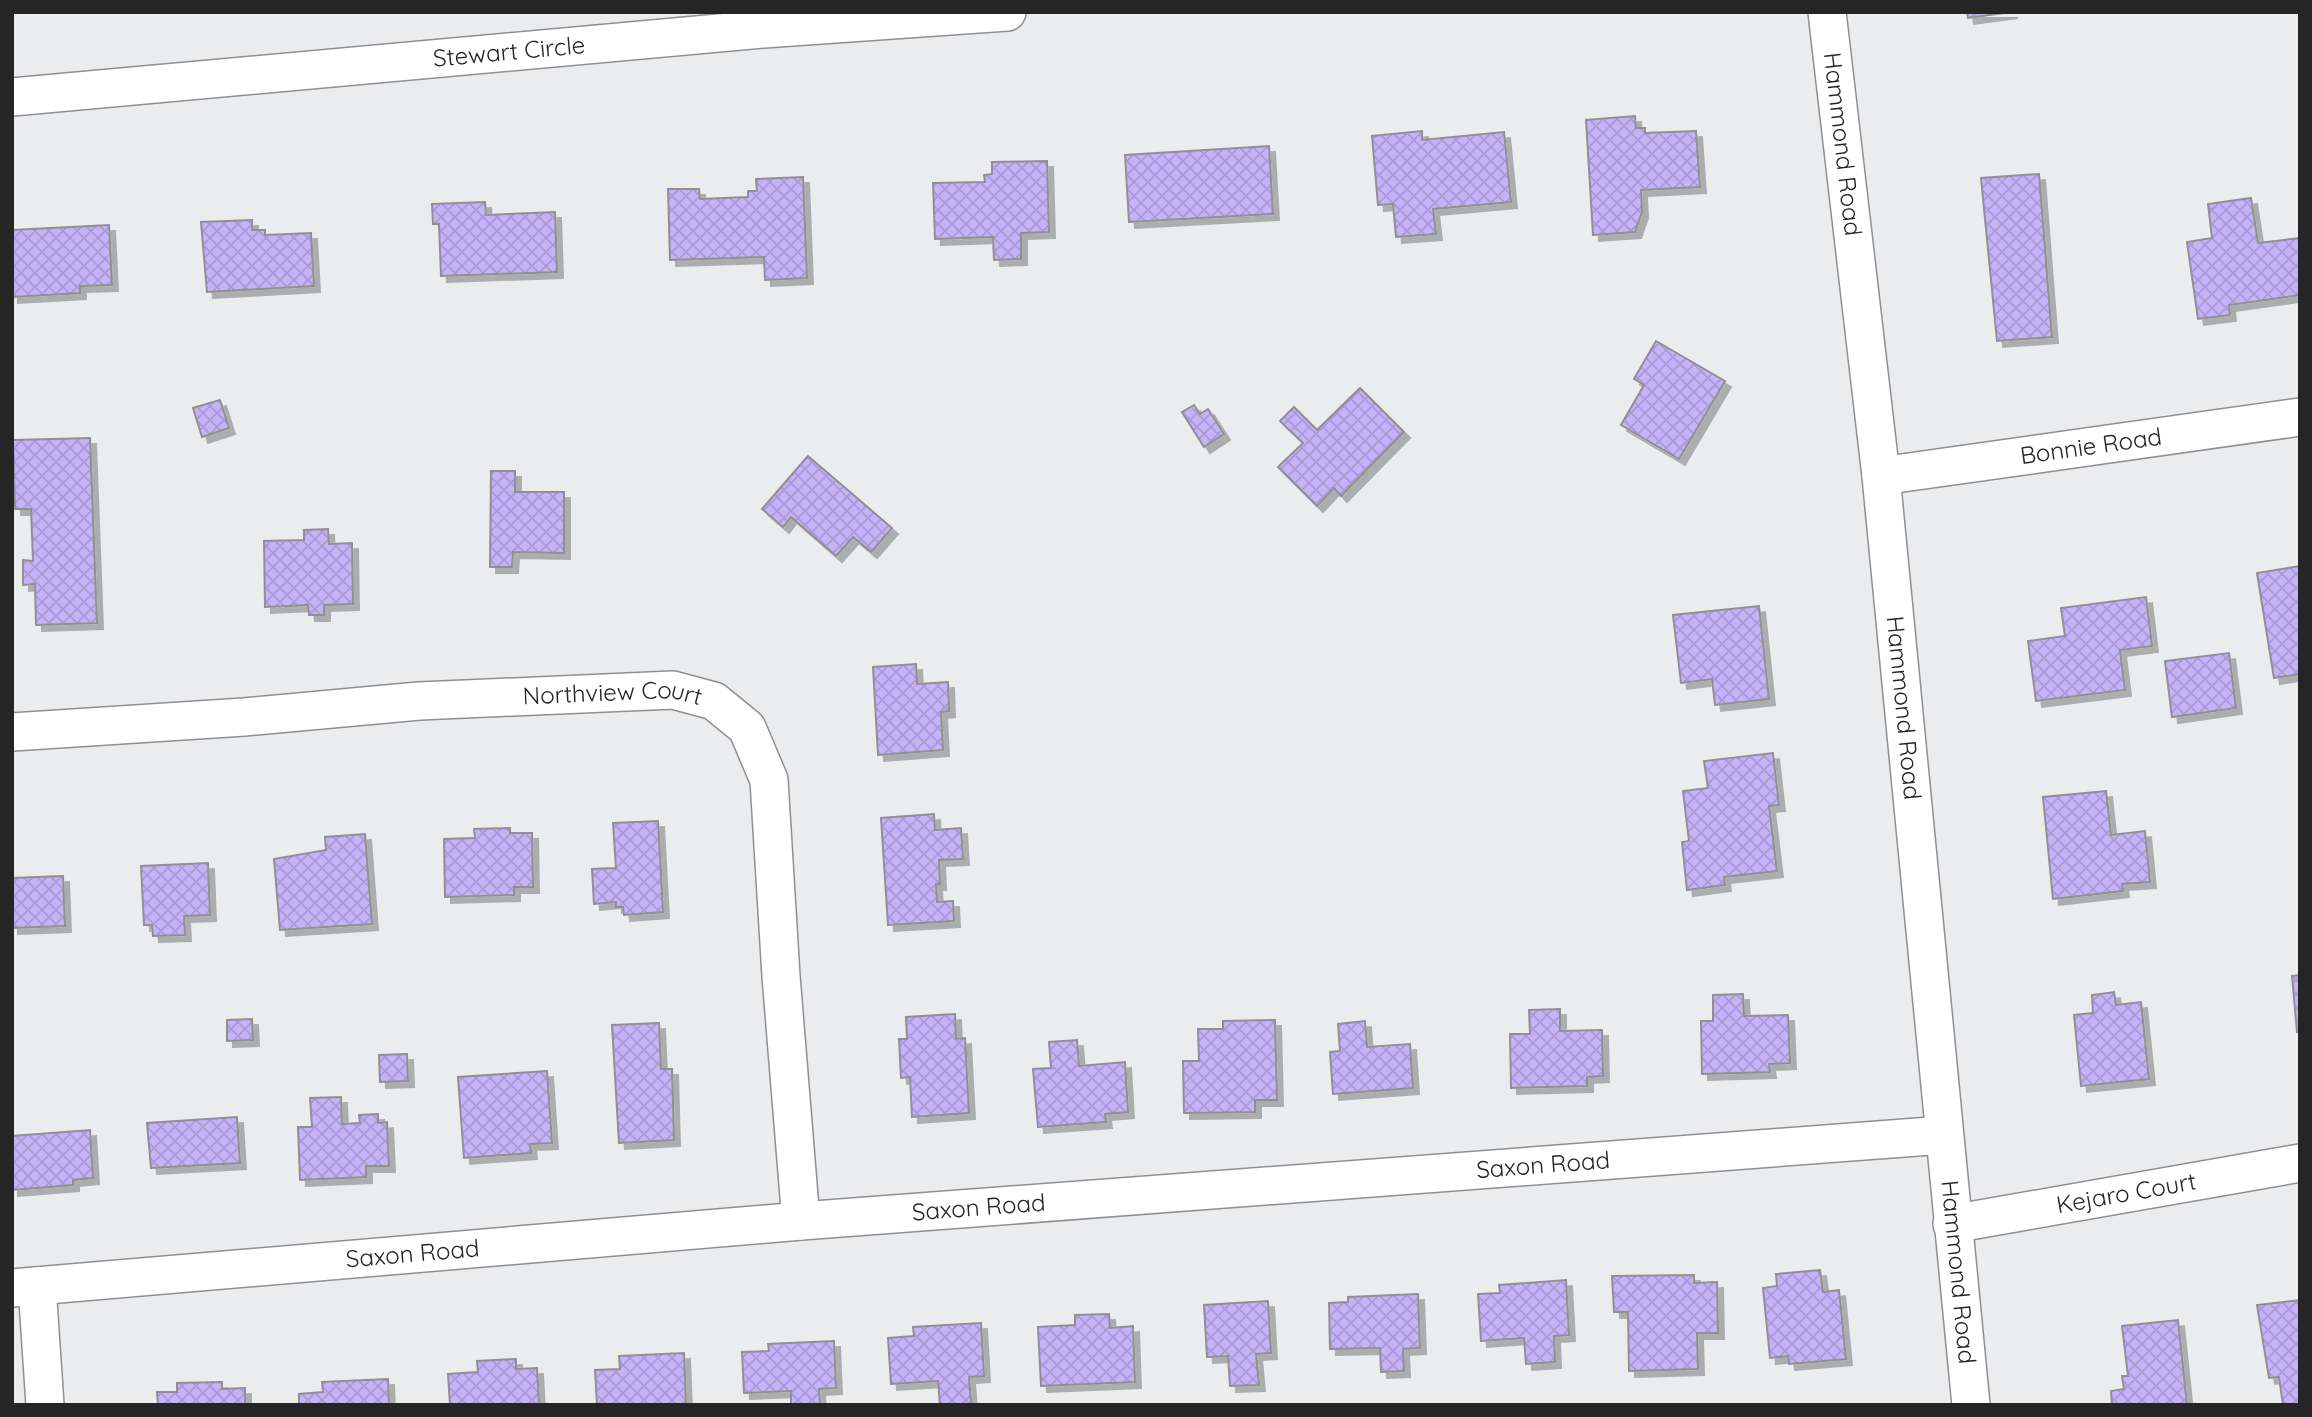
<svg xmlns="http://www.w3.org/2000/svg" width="2312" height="1417" font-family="Quicksand,sans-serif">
  <defs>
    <pattern id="building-cross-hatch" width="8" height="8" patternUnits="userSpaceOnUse" patternTransform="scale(1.75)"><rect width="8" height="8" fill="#c5b3f9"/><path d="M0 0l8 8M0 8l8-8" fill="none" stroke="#a99ad5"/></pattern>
    <filter id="shadow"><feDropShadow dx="6" dy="6" stdDeviation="0" flood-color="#0004"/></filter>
  </defs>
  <rect width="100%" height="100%" fill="#ebecee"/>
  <g fill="url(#building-cross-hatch)" stroke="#909092" stroke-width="2" filter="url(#shadow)">
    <polygon points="1967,12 2012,12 1968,18"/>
    <polygon points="1635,116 1636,128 1645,128 1645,133 1696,131 1700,187 1641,190 1642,212 1635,232 1593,235 1586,120"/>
    <polygon points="1422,131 1422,140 1504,132 1511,202 1433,209 1436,234 1396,237 1393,204 1378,205 1372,136"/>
    <polygon points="1269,146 1273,214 1129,222 1125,155"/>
    <polygon points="1047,161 1049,232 1021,233 1021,259 994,260 993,237 935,239 933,183 985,182 984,175 992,174 992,162"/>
    <polygon points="2039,174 2052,337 1997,341 1981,178"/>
    <polygon points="803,177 807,278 765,280 764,257 670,260 668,189 699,189 700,199 748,197 748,191 757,191 756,179"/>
    <polygon points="2251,198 2258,243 2300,238 2300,295 2229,305 2230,315 2198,319 2187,242 2212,238 2208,204"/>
    <polygon points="485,202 486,215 555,212 557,272 441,276 439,224 433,224 432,204"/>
    <polygon points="252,220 252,230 265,230 265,235 311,233 314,286 207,292 201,222"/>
    <polygon points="109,225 112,285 80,286 80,293 12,297 12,230"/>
    <polygon points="1656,341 1725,381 1679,459 1621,425 1644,385 1634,379"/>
    <polygon points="1360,388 1404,432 1341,496 1334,488 1317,506 1278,467 1303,443 1280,421 1294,407 1317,430"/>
    <polygon points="220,400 229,428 202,437 193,408"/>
    <polygon points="1194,405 1200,414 1208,409 1224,434 1204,447 1182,412"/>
    <polygon points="90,438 97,623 36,625 35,584 23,585 23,560 33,561 31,509 15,509 13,440"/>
    <polygon points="808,456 892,528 871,552 853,537 836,556 791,517 783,527 762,509"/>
    <polygon points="491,471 515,471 515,492 564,492 564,553 513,552 512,567 490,567"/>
    <polygon points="328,529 329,544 352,543 353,604 324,605 324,615 309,615 308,605 265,607 264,541 304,540 304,530"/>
    <polygon points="2300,566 2300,674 2274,678 2257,573"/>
    <polygon points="2146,597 2152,646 2120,650 2125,690 2036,701 2028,641 2065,636 2061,608"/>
    <polygon points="1759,606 1769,699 1715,705 1712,679 1681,683 1673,615"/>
    <polygon points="2229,653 2236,708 2172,717 2165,661"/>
    <polygon points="916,664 917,684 948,682 949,711 941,712 943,750 878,755 873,667"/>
    <polygon points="1773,753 1779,805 1769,806 1777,871 1724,877 1725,885 1687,890 1682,842 1689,841 1683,791 1708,788 1704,761"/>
    <polygon points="2106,791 2111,835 2145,831 2150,882 2122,884 2123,891 2053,899 2043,797"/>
    <polygon points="934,814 935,830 961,828 963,859 939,860 940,884 936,884 937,902 953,901 954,921 888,925 881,818"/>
    <polygon points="658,821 663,912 624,915 623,907 616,907 616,902 594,904 592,869 616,868 613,823"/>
    <polygon points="510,828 510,833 532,833 533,887 514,887 514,895 445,897 444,839 475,838 474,829"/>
    <polygon points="365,834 372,924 280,930 274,859 326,850 325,837"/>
    <polygon points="208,863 210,915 184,916 185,935 153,936 152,925 144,925 141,866"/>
    <polygon points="63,876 65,926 12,928 12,878"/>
    <polygon points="2300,975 2300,1032 2297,1032 2292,976"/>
    <polygon points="2114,992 2116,1005 2141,1002 2149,1079 2081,1086 2074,1015 2093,1013 2092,995"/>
    <polygon points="1743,994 1744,1016 1788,1015 1790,1063 1769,1064 1770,1072 1702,1074 1701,1021 1713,1021 1713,995"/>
    <polygon points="1560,1009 1560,1031 1602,1030 1603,1076 1587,1077 1587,1086 1511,1088 1510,1034 1530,1034 1529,1010"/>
    <polygon points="955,1014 956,1039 965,1038 969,1113 912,1117 910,1077 901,1078 899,1039 907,1039 906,1017"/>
    <polygon points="252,1019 253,1040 227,1041 227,1020"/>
    <polygon points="1275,1020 1277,1100 1255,1100 1255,1112 1184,1113 1183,1061 1199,1061 1198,1029 1223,1029 1223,1021"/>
    <polygon points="1365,1021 1367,1047 1410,1044 1413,1088 1333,1094 1330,1052 1340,1051 1338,1024"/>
    <polygon points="659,1023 661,1069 672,1069 674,1140 619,1143 612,1025"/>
    <polygon points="1077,1040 1079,1066 1125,1062 1128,1112 1105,1114 1106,1122 1038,1127 1033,1069 1051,1068 1049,1042"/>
    <polygon points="407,1054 408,1081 380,1082 379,1055"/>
    <polygon points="547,1071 552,1143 530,1144 531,1153 464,1158 458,1077"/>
    <polygon points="341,1097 342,1124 360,1123 359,1115 378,1114 378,1123 387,1122 389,1166 366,1166 366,1177 300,1180 298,1127 312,1127 310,1098"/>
    <polygon points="237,1117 240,1163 151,1168 147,1123"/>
    <polygon points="90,1130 93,1178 73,1180 73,1185 12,1190 12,1136"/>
    <polygon points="1820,1270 1823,1292 1839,1290 1846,1359 1789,1364 1788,1356 1770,1358 1763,1288 1777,1286 1776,1274"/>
    <polygon points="1694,1275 1694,1283 1717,1282 1718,1333 1697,1333 1698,1369 1629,1371 1628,1312 1614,1312 1612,1276"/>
    <polygon points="1566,1280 1569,1335 1554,1336 1555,1362 1526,1364 1524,1338 1481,1341 1478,1294 1500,1293 1499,1285"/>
    <polygon points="1418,1294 1420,1348 1403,1349 1404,1371 1381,1372 1380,1348 1330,1349 1329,1303 1348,1302 1348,1297"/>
    <polygon points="2300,1300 2300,1404 2283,1405 2279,1377 2269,1378 2257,1305"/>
    <polygon points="1268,1301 1271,1353 1256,1354 1259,1385 1230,1386 1228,1356 1207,1357 1204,1305"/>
    <polygon points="1109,1314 1110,1328 1133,1326 1135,1382 1041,1386 1038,1327 1075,1325 1075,1315"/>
    <polygon points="2178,1320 2187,1405 2112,1405 2111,1391 2124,1389 2122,1376 2128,1376 2122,1326"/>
    <polygon points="981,1323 984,1376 969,1377 971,1403 983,1405 940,1405 938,1381 891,1384 888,1338 914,1336 913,1327"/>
    <polygon points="834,1341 836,1388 819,1389 820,1405 791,1405 791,1391 744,1393 742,1352 769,1351 768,1344"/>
    <polygon points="684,1353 686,1405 597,1405 595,1370 620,1369 619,1356"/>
    <polygon points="516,1359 516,1369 537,1368 539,1405 450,1405 448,1374 478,1372 477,1361"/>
    <polygon points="388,1379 389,1405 299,1405 299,1394 323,1392 322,1382"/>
    <polygon points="222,1382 222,1389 245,1388 245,1405 158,1405 157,1392 177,1392 177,1383"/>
  </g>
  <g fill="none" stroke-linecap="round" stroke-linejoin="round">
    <defs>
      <g id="minor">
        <path id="s1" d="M1827,12L1881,476L1971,1405"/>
        <path id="s2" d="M12,97L763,29L1007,12"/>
        <path id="s3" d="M1881,476L2300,417"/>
        <path id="s4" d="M12,732L244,717L419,701L673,690L714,701L747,728L769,780L781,976L801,1221"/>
        <path id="s5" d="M1952,1224L2300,1163"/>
        <polyline points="37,1286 45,1405"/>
        <path id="s6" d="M12,1288L801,1221L1944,1135"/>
      </g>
    </defs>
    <use href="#minor" stroke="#8f8f91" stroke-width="40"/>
    <use href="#minor" stroke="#fff" stroke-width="37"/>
  </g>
  <g text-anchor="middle" stroke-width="6" stroke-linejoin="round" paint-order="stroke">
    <g font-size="24" fill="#252526" stroke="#fff">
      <text dy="8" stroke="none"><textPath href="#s2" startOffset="499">Stewart Circle</textPath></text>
      <text dy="8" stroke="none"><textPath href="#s1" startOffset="133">Hammond Road</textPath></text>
      <text dy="8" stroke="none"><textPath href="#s3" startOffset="212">Bonnie Road</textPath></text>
      <text dy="8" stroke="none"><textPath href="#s4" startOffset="602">Northview Court</textPath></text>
      <text dy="8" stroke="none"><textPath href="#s1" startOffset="700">Hammond Road</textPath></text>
      <text dy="8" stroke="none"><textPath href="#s6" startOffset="1536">Saxon Road</textPath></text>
      <text dy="8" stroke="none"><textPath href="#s5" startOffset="177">Kejaro Court</textPath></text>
      <text dy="8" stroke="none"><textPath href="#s6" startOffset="970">Saxon Road</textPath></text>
      <text dy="8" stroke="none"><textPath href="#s6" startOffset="402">Saxon Road</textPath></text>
      <text dy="8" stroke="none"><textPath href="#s1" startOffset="1267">Hammond Road</textPath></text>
    </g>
  </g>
  <rect width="2312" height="1417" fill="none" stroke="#252526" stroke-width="28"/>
</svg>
